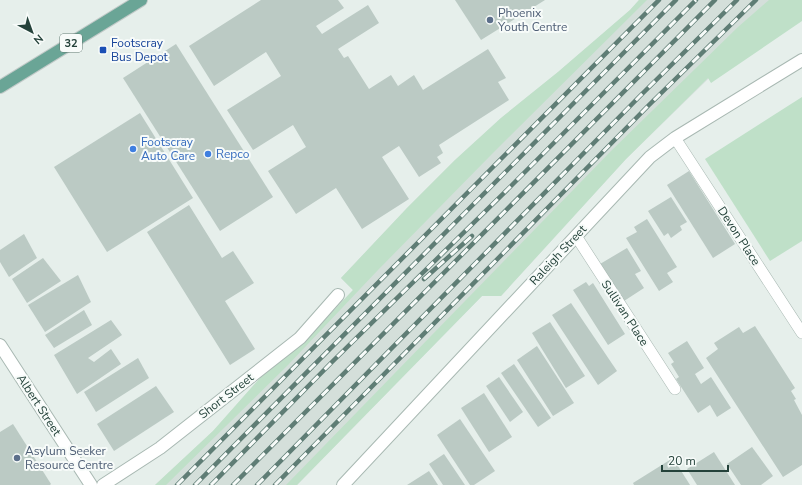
<svg xmlns="http://www.w3.org/2000/svg" width="802" height="485" font-family="'Nunito Sans',sans-serif">
  <rect width="100%" height="100%" fill="#e6efeb"/>
  <polygon fill="#d4dfda" points="639,0 789,0 626,159 501,296 482,296 297,485 155,485 213,431 260,378 301,345 353,290 341,278 407,208 455,160 501,118 558,72 630,10"/>
  <g fill="#bfe0c8">
    <polygon points="639,0 647,0 491,155 378,270 288,365 166,485 155,485 213,431 260,378 301,345 353,290 341,278 407,208 455,160 501,118 558,72 630,10"/>
    <polygon points="769,0 802,0 802,21 711,83 708,78 626,159 501,296 482,296 297,485 286,485 611,151 738,27"/>
    <polygon points="802,97 802,241 770,261 705,159"/>
  </g>
  <g fill="#bbcac4">
    <polygon points="261,0 338,0 344,8 316,26 322,34 368,5 379,23 338,49 344,58 348,56 369,89 391,75 398,86 414,75 423,90 488,49 506,78 498,82 509,100 439,145 443,153 437,157 441,163 419,177 399,146 382,157 409,199 362,229 336,188 296,214 268,171 306,147 293,125 253,150 227,110 281,76 266,52 214,86 189,46"/>
    <polygon points="455,0 545,0 481,40"/>
    <polygon points="176,44 273,197 220,231 123,78"/>
    <polygon points="140,113 193,198 107,252 54,167"/>
    <polygon points="689,171 735,244 713,258 667,185"/>
    <polygon points="671,197 687,222 680,226 682,230 671,238 668,233 664,236 648,211"/>
    <polygon points="189,205 222,258 233,251 254,283 225,301 255,349 230,365 147,232"/>
    <polygon points="647,219 677,267 667,273 673,282 659,291 626,238 637,232 634,227"/>
    <polygon points="24,234 37,258 9,277 0,262 0,250"/>
    <polygon points="627,248 641,271 635,274 644,288 624,301 600,264"/>
    <polygon points="43,258 61,281 27,303 12,279"/>
    <polygon points="78,275 91,302 45,332 28,305"/>
    <polygon points="586,282 589,286 593,283 625,334 608,345 573,290"/>
    <polygon points="571,303 617,371 598,385 552,315"/>
    <polygon points="84,310 92,325 54,348 45,335"/>
    <polygon points="111,320 122,335 88,358 94,362 111,349 121,364 77,394 54,355"/>
    <polygon points="550,322 585,376 566,388 532,333"/>
    <polygon points="755,326 795,388 791,391 796,399 794,400 802,415 802,465 783,477 706,358 718,349 714,343 739,327 743,333"/>
    <polygon points="687,341 704,368 695,374 701,384 711,377 731,408 717,417 710,405 698,413 676,379 679,377 671,364 674,362 668,353"/>
    <polygon points="537,346 574,403 553,416 517,360"/>
    <polygon points="138,358 149,378 96,412 84,392"/>
    <polygon points="514,364 551,418 538,427 501,373"/>
    <polygon points="499,377 523,412 510,422 486,386"/>
    <polygon points="156,386 174,412 114,451 97,424"/>
    <polygon points="484,393 512,437 489,452 461,408"/>
    <polygon points="460,419 495,471 474,485 470,485 437,435"/>
    <polygon points="13,424 51,484 50,485 0,485 0,432"/>
    <polygon points="752,447 773,476 761,485 741,485 727,464"/>
    <polygon points="714,452 735,485 697,485 687,469"/>
    <polygon points="444,454 465,485 443,485 429,464"/>
    <polygon points="673,458 690,485 634,485 633,483"/>
    <polygon points="429,471 438,485 407,485"/>
  </g>
  <g fill="none" stroke-linecap="round" stroke-linejoin="round">
    <defs>
      <g id="service">
        <polyline points="675,138 802,333"/>
        <polyline points="576,236 675,389"/>
      </g>
      <g id="minor">
        <polyline points="103,485 160,448 300,338 338,295"/>
        <polyline points="343,485 650,157 675,138 802,60"/>
      </g>
      <polyline id="tertiary" points="0,345 91,485"/>
      <polyline id="primary" points="0,87 141,0"/>
    </defs>
    <use href="#service" stroke="#a8b8b2" stroke-width="12"/>
    <use href="#minor" stroke="#a8b8b2" stroke-width="14"/>
    <use href="#tertiary" stroke="#a8b8b2" stroke-width="14"/>
    <use href="#primary" stroke="#c2cac8" stroke-width="14"/>
    <use href="#service" stroke="#fff" stroke-width="11"/>
    <use href="#minor" stroke="#fff" stroke-width="12"/>
    <use href="#tertiary" stroke="#fff" stroke-width="12"/>
    <use href="#primary" stroke="#6aa596" stroke-width="12"/>
    <defs>
      <g id="rail">
        <polyline points="424,279 472,236"/>
        <polyline points="177,485 659,0"/>
        <polyline points="195,485 676,0"/>
        <polyline points="211,485 332,362 511,186 696,0"/>
        <polyline points="233,485 715,0"/>
        <polyline points="257,485 640,96 737,0"/>
        <polyline points="275,485 649,105 756,0"/>
      </g>
    </defs>
    <use href="#rail" stroke="#5f7d75" stroke-width="4.5"/>
    <use href="#rail" stroke="#f7fbf9" stroke-width="3" stroke-dasharray="9" stroke-linecap="butt"/>
  </g>
  <g fill="#5c6f8a" stroke="#f7fbf9" stroke-width="1.5">
    <circle cx="490" cy="20" r="4"/>
    <circle cx="17" cy="458" r="4"/>
  </g>
  <rect fill="#1a4fb4" stroke="#f7fbf9" stroke-width="1.5" x="99" y="46" width="8" height="8" rx="2"/>
  <g fill="#3f7fe0" stroke="#f7fbf9" stroke-width="1.5">
    <circle cx="133" cy="149" r="4"/>
    <circle cx="208" cy="154" r="4"/>
  </g>
  <g text-anchor="middle" stroke-width="4" stroke-linejoin="round" paint-order="stroke">
    <rect fill="#f7fbf9" stroke="#637a73" stroke-width="1" x="60" y="34" width="22" height="18" rx="3"/>
    <g font-size="11" font-weight="bold" fill="#24423a">
      <text x="71" y="47">32</text>
    </g>
    <g font-size="12" fill="#4e5e75" stroke="#f7fbf9" text-anchor="start">
      <text x="498" y="17">Phoenix<tspan x="498" dy="14">Youth Centre</tspan></text>
      <text x="25" y="455">Asylum Seeker<tspan x="25" dy="14">Resource Centre</tspan></text>
    </g>
    <g font-size="12" fill="#164399" stroke="#f7fbf9" text-anchor="start">
      <text x="111" y="47">Footscray<tspan x="111" dy="14">Bus Depot</tspan></text>
    </g>
    <g font-size="12" fill="#366cbe" stroke="#f7fbf9" text-anchor="start">
      <text x="141" y="146">Footscray<tspan x="141" dy="14">Auto Care</tspan></text>
      <text x="216" y="158">Repco</text>
    </g>
    <g font-size="12" fill="#24423a" stroke="#f7fbf9">
      <text transform="translate(739 236) rotate(57)" y="4">Devon Place</text>
      <text transform="translate(558 255) rotate(-47)" y="4">Raleigh Street</text>
      <text transform="translate(625 313) rotate(57)" y="4">Sullivan Place</text>
      <text transform="translate(226 396) rotate(-38)" y="4">Short Street</text>
      <text transform="translate(39 405) rotate(57)" y="4">Albert Street</text>
    </g>
  </g>
  <g transform="translate(32 32) rotate(139)" stroke="#f7fbf9" stroke-width="3" paint-order="stroke">
  <path d="M0-3L7 15L0 10L-7 15Z" fill="#24423a"/>
  <text y="-6" font-size="11" font-weight="bold" text-anchor="middle" fill="#24423a">N</text>
  </g>
  <path d="M662 465v6h66v-6" fill="none" stroke="#24423a" stroke-width="2"/>
  <text x="668" y="465" font-size="12" fill="#24423a" stroke="#f7fbf9" stroke-width="3" paint-order="stroke">20 m</text>
</svg>
